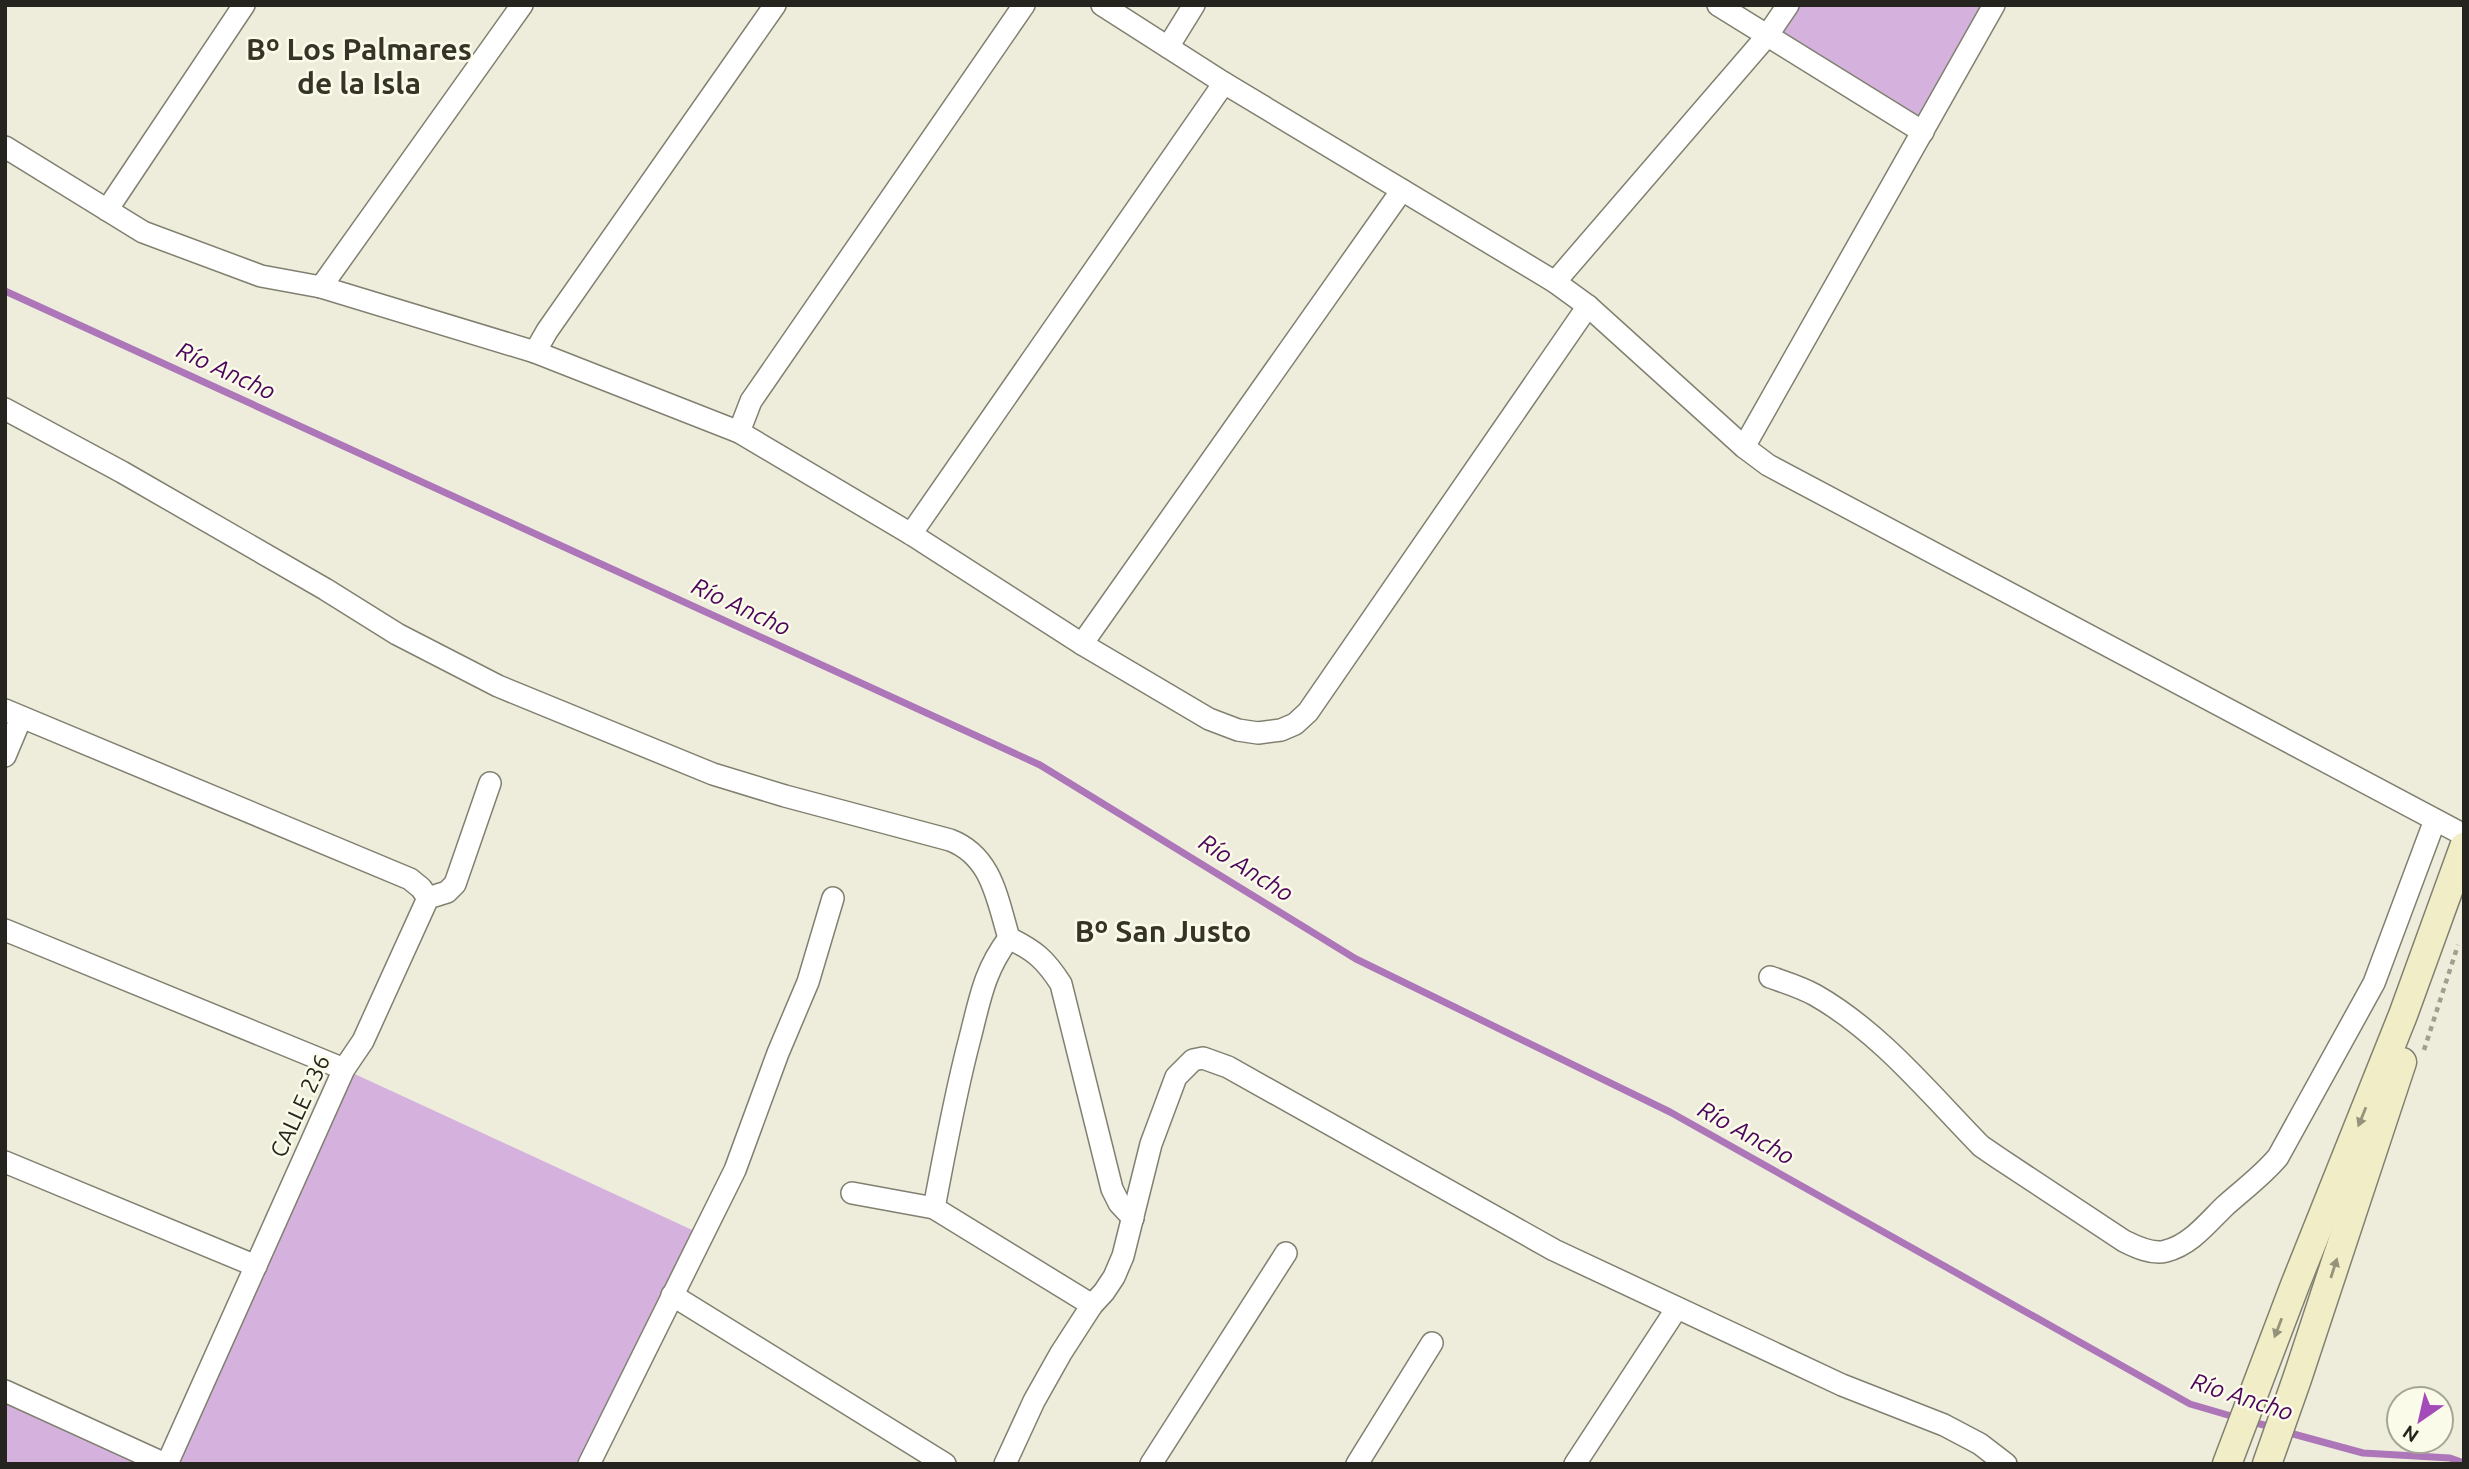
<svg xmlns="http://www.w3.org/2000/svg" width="2469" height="1469" font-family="Ubuntu,sans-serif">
  <rect width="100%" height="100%" fill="#eeeddc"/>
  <g fill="#d5b2de">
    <polygon points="1788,5 1994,5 1923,132 1772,29"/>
    <polygon points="344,1069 703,1235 581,1464 167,1464"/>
    <polygon points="5,1391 167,1464 5,1464"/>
  </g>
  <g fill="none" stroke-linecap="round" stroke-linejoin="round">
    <g stroke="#ac76b9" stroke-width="7">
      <polyline points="5,291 1040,765 1356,959 1670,1112 2190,1404 2238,1418"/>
      <polyline points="2249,1421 2275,1428"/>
      <polyline points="2286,1432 2363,1453 2450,1458 2464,1463"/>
    </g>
    <defs>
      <g id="minor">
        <polyline points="1102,5 1224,83 1555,282 1588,306 1744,447 1768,465 2464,835"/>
        <polyline points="1718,5 1923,132"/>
        <polyline points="1168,47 1194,5"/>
        <polyline points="5,147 143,232 261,276 321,287 535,352 739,432 911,534 1082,644 1209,719 1238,730 1258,733 1281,730 1295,724 1308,712 1588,306"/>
        <polyline points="107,210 244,5"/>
        <polyline points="1555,282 1767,36 1788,5"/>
        <polyline points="321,287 522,5"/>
        <polyline points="535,352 547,331 775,5"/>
        <path d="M5,409L122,472L325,589L397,634L498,686L713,774L785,796L950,840C992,856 997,899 1009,938C1035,951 1045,959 1061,984L1112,1189L1119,1203L1133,1218"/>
        <polyline points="739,432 751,401 1024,5"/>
        <polyline points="1744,447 1994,5"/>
        <polyline points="911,534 1224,83"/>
        <polyline points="1082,644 1402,190"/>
        <polyline points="5,710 410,879 421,888 428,898"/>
        <polyline points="5,756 21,718"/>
        <polyline points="5,930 344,1069"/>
        <path d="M1770,977C1784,982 1801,987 1815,995C1880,1032 1929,1093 1981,1146L1997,1157L2124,1241C2136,1247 2153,1255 2166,1251C2191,1245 2208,1222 2226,1205C2244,1189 2263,1175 2278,1157L2374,983L2435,820"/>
        <polyline points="5,1162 256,1266"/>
        <polyline points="852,1193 934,1208 1092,1305"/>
        <path d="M934,1208C945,1151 955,1094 970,1038C980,999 984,971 1009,938"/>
        <polyline points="672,1295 945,1464"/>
        <polyline points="5,1391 165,1464"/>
        <polyline points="167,1464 344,1069 363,1041 428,898 447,892 455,884 490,783"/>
        <polyline points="589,1464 735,1170 778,1053 808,982 833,898"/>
        <polyline points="1005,1464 1034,1401 1061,1353 1092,1305 1104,1292 1114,1277 1123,1256 1151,1144 1176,1077 1193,1060 1203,1058 1228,1067 1554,1250 1842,1385 1944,1425 1980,1444 2006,1464"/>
        <polyline points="1151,1464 1286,1253"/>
        <polyline points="1357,1464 1432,1343"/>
        <polyline points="1575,1464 1677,1308"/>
      </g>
      <g id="secondary">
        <polyline points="2227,1464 2295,1285 2403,1015 2464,847"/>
        <polyline points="2267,1464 2297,1379 2402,1062"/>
      </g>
    </defs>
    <use href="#minor" stroke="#818070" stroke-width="24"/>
    <use href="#secondary" stroke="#818070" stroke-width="31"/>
    <polyline stroke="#a09f92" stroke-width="4.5" stroke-dasharray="5 5" stroke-linecap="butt" points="2424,1050 2458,945"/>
    <use href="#minor" stroke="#fff" stroke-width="21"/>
    <use href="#secondary" stroke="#f0edc7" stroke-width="28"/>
  </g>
  <defs><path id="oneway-solid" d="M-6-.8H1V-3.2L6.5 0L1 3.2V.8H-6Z" transform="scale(1.75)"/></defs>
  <g fill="#95937b">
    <use href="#oneway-solid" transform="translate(2362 1117) rotate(112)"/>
    <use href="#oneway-solid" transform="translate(2334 1268) rotate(-72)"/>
    <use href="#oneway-solid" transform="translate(2278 1328) rotate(111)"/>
  </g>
  <g text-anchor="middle" stroke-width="5" stroke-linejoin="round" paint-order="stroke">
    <g font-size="23" fill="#25241e" stroke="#fbfbe9">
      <text transform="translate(300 1106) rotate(-65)" y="8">CALLE 236</text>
    </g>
    <g font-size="24" font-style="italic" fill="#4d045c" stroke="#fbfbe9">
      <text transform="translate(226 371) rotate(25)" y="8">Río Ancho</text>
      <text transform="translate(741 607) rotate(25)" y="8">Río Ancho</text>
      <text transform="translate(1246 868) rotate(32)" y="8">Río Ancho</text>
      <text transform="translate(1746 1133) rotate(29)" y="8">Río Ancho</text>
      <text transform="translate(2242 1397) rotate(18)" y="8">Río Ancho</text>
    </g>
    <g font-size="30" font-weight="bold" fill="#353427" stroke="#fbfbe9">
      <text x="359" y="60">Bº Los Palmares<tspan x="359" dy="34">de la Isla</tspan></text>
      <text x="1163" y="942">Bº San Justo</text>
    </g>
  </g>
  <rect width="2469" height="1469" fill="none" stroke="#25241e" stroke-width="14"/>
  <g transform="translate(2420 1420) rotate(214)"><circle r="33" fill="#fbfbe9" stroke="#a5a598" stroke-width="2"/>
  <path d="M0-5L12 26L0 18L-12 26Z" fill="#a34cb9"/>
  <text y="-10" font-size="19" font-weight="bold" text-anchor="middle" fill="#25241e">N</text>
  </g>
</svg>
